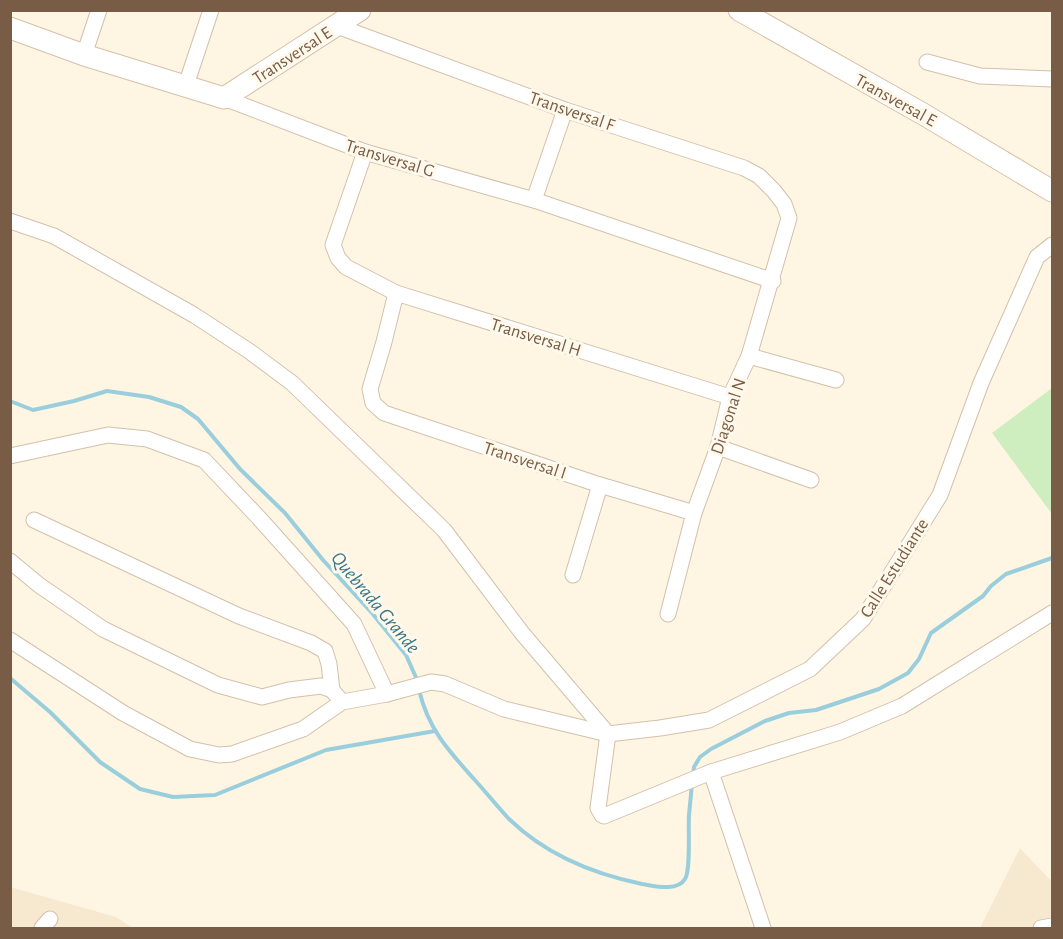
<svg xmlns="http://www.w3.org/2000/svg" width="1063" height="939" font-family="'Alegreya Sans',sans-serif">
  <rect width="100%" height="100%" fill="#fef6e3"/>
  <g fill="#f7e8d0">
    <polygon points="1020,848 1052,882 1052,928 980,928"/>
    <polygon points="10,887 116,917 133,928 11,928"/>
  </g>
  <polygon fill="#cfeec0" points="1052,388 1052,514 992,433"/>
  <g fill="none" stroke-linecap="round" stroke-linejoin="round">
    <g stroke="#9acedd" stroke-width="4">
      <polyline points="10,401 33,410 74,401 107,391 149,397 181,407 198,419 240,469 285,513 323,560 372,613 406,655 418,682"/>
      <polyline points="10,678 50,712 100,762 140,789 173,797 215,795 326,750 435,731"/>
      <path d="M419,690C428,728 447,749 473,778C485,791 497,806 509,819C546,855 593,874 642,884C655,886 677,892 685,879C691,870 688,828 689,815C690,805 691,794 692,784"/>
      <polyline points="693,776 694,767 700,757 711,749 765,721 789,713 816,710 879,689 908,673 919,659 931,633 983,596 991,586 1006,574 1052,558"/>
    </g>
    <defs>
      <g id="street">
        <polyline points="337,26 565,110 744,168 759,176 774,191 784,204 789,218 749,356 730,397 718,447 694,513 668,614"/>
        <polyline points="84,55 99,10"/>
        <polyline points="927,62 980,76 1052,79"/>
        <polyline points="186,85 211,10"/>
        <polyline points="224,98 365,152 534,200 773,281"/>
        <polyline points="365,152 333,245 338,258 346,267 396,293 730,397"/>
        <polyline points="534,200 565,110"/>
        <polyline points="10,221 54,236 194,315 249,351 292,383 444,530 522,633 608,734 598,808 602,815 604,816 711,772 840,732 902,706 1052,613"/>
        <polyline points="396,293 384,342 370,389 373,403 384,413 600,485 694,513"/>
        <polyline points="749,356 836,380"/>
        <polyline points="718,447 811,480"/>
        <polyline points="10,456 108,435 147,439 204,460 259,518 354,624 387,694"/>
        <polyline points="34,520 239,616 311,643 325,651 329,664 332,690 342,702"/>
        <polyline points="10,561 39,585 103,629 218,685 262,697 289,690 321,686 332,690"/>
        <polyline points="573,575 600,485"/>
        <polyline points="10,640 123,713 190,749 219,755 232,754 303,729 342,702 387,694 431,682 445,684 504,709 608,734 660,728 709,720 810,669 863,619 940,495 981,383 1037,257 1052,245"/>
        <polyline points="711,772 763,928"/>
        <polyline points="42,928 50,919"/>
        <polyline points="1041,928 1052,926"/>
      </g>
      <g id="secondary">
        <polyline points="739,10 923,114 1052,191"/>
        <polyline points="10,28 84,55 224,98 360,10"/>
      </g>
    </defs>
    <use href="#street" stroke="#d3c0aa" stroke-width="17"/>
    <use href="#secondary" stroke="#d7c0a8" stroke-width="23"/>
    <use href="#street" stroke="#fff" stroke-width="15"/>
    <use href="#secondary" stroke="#fff" stroke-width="21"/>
  </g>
  <g text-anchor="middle" stroke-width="6" stroke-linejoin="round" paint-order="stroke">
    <g font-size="18" fill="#795c46" stroke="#fff9eb">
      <text transform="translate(292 55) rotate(-33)" y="6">Transversal E</text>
      <text transform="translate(896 100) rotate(29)" y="6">Transversal E</text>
      <text transform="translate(572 111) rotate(19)" y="6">Transversal F</text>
      <text transform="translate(390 158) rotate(17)" y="6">Transversal G</text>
      <text transform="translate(536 337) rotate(17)" y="6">Transversal H</text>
      <text transform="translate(728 416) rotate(-72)" y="6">Diagonal N</text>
      <text transform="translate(525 460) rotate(18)" y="6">Transversal I</text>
      <text transform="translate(894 568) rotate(-58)" y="6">Calle Estudiante</text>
    </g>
    <g font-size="20" font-style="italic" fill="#3b7688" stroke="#fff9eb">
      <text transform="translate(376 602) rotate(50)" y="7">Quebrada Grande</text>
    </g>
  </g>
  <rect width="1063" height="939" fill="none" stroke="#795c46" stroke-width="24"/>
</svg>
